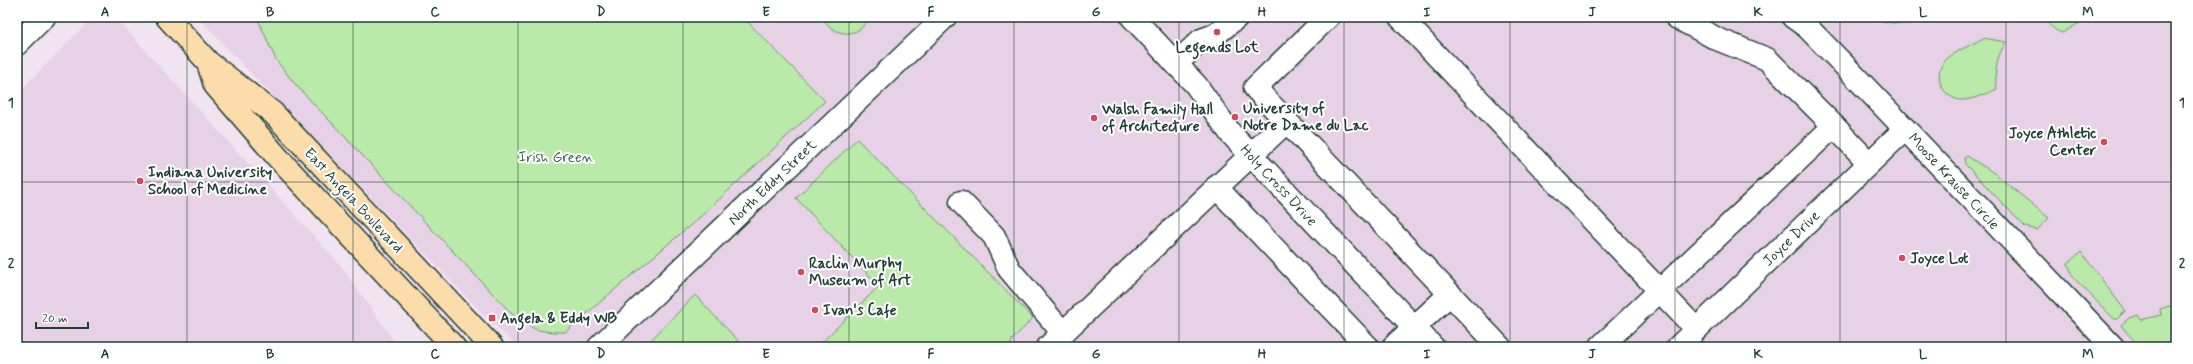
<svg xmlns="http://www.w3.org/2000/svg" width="2193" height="364" font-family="Mynerve,sans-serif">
  <rect width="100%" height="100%" fill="#f0e4f0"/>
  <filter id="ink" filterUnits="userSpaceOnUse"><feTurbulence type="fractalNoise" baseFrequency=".025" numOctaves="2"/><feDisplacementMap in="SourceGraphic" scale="8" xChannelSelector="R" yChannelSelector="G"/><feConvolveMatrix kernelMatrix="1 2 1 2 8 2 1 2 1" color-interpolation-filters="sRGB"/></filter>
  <g filter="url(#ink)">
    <g fill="#e6d1e6">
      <polygon points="93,17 115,17 342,267 398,347 17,347 17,94"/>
      <polygon points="197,17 2176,17 2176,347 518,347 489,320"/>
    </g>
    <g fill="#baeaa9" stroke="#6c946e">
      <path d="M257,17H743L825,101L700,217L565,332C536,332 533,330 511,313L295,84L276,60Z"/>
      <path d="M823,17H868C861,40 831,37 823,17Z"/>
      <path d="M1873,17H1940C1920,25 1892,27 1873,17Z"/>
      <path d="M2045,17H2081L2083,21L2062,33C2054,30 2048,25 2045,17Z"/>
      <path d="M1983,38L2006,42C1996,58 1994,71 1997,89C1987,93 1973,100 1962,100C1944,100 1932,76 1944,62C1952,52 1972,45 1983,38Z"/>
      <polygon points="857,139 1033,318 1012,340 1010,347 817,347 879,286 796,198"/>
      <polygon points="1967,156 1994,173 2049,218 2037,230 2025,227 1965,164 1964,158"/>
      <polygon points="2081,252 2124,309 2125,311 2117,319 2114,319 2072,276 2068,263"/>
      <polygon points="695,295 744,347 644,347"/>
      <polygon points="2176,304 2176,347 2140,347 2122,327 2121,325 2129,318 2138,315 2141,320 2161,315 2160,309"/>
    </g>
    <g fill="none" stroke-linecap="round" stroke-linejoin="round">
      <defs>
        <g id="minor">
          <polyline points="1132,17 1196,85 1231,134 1433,347"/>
          <polyline points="1328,17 1255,88 1450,294"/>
          <polyline points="1400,17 1696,329"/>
          <polyline points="1793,17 1807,27 1846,67 2113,347"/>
          <polyline points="17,44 44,17"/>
          <polyline points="1176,64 1201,40 1215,35 1237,17"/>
          <polyline points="1834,126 1869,163"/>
          <polyline points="1216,187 1368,347"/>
          <polyline points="961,202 994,236 1009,269 1063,333"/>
          <polyline points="599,347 945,17"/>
          <polyline points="1048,347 1286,122"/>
          <polyline points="1393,347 1450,294 1500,347"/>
          <polyline points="1600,347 1834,126 1767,59 1717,39 1676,17"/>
          <polyline points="1678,347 1905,129"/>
        </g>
        <g id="major">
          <polyline points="167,17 208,62 273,113 492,347"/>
          <polyline points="208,63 215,85 280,160 454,347"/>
        </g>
      </defs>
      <use href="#minor" stroke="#1f3d34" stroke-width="25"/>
      <use href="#major" stroke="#1f3d34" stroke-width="25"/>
      <use href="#minor" stroke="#fff" stroke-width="22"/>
      <use href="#major" stroke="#fddcac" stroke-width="22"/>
    </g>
  </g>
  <path fill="none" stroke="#1f3d34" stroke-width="1" stroke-opacity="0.55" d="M187,17V347M353,17V347M518,17V347M683,17V347M849,17V347M1014,17V347M1179,17V347M1344,17V347M1510,17V347M1675,17V347M1840,17V347M2006,17V347M17,182H2176"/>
  <g fill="#d1495b" stroke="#fff" stroke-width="1.5">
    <circle cx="1217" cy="32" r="4"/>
    <circle cx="1235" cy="117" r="4"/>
    <circle cx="1094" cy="118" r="4"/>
    <circle cx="2104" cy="142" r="4"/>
    <circle cx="140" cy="181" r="4"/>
    <circle cx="1902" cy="258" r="4"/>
    <circle cx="801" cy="272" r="4"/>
    <circle cx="815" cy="310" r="4"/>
    <rect x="488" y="314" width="8" height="8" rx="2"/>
  </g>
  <g text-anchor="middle" stroke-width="4" stroke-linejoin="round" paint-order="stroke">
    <g font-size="15" font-weight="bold" fill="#1f3d34" stroke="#fff" text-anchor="start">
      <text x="1217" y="52" text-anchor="middle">Legends Lot</text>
      <text x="1243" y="113">University of<tspan x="1243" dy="17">Notre Dame du Lac</tspan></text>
      <text x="1102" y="114">Walsh Family Hall<tspan x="1102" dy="17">of Architecture</tspan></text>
      <text x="2096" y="138" text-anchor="end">Joyce Athletic<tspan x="2096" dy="17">Center</tspan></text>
      <text x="148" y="177">Indiana University<tspan x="148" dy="17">School of Medicine</tspan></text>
      <text x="1910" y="263">Joyce Lot</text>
      <text x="809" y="268">Raclin Murphy<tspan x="809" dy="17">Museum of Art</tspan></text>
      <text x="823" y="315">Ivan's Cafe</text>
      <text x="500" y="323">Angela &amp; Eddy WB</text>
    </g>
    <g font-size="15" fill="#3e604b" stroke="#fff">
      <text x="556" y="162">Irish Green</text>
    </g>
    <g font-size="15" fill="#1f3d34" stroke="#fff">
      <text transform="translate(1954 181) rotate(47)" y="5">Moose Krause Circle</text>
      <text transform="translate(772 182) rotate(-44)" y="5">North Eddy Street</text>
      <text transform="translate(1279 185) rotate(47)" y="5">Holy Cross Drive</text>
      <text transform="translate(354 200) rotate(47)" y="5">East Angela Boulevard</text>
      <text transform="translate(1791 238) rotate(-44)" y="5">Joyce Drive</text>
    </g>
  </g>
  <rect width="2193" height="364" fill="none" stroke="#fff" stroke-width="44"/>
  <path d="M36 322v6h52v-6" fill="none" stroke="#1f3d34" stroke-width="2"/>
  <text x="42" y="322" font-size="12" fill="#1f3d34" stroke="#ffffff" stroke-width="3" paint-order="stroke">20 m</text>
  <rect x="22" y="22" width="2149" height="320" fill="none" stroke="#1f3d34" stroke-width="1.5"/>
  <g font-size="13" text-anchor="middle" font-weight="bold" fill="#1f3d34">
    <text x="105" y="16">A</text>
    <text x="270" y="16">B</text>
    <text x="435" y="16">C</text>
    <text x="601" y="16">D</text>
    <text x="766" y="16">E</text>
    <text x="931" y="16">F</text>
    <text x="1096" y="16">G</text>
    <text x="1262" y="16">H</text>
    <text x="1427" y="16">I</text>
    <text x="1592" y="16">J</text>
    <text x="1758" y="16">K</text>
    <text x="1923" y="16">L</text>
    <text x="2088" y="16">M</text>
    <text x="11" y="107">1</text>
    <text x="2182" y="107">1</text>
    <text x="11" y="267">2</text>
    <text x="2182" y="267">2</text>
    <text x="105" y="358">A</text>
    <text x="270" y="358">B</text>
    <text x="435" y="358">C</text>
    <text x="601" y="358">D</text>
    <text x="766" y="358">E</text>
    <text x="931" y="358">F</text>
    <text x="1096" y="358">G</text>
    <text x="1262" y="358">H</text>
    <text x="1427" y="358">I</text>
    <text x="1592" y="358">J</text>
    <text x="1758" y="358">K</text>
    <text x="1923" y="358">L</text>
    <text x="2088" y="358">M</text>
  </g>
</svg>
